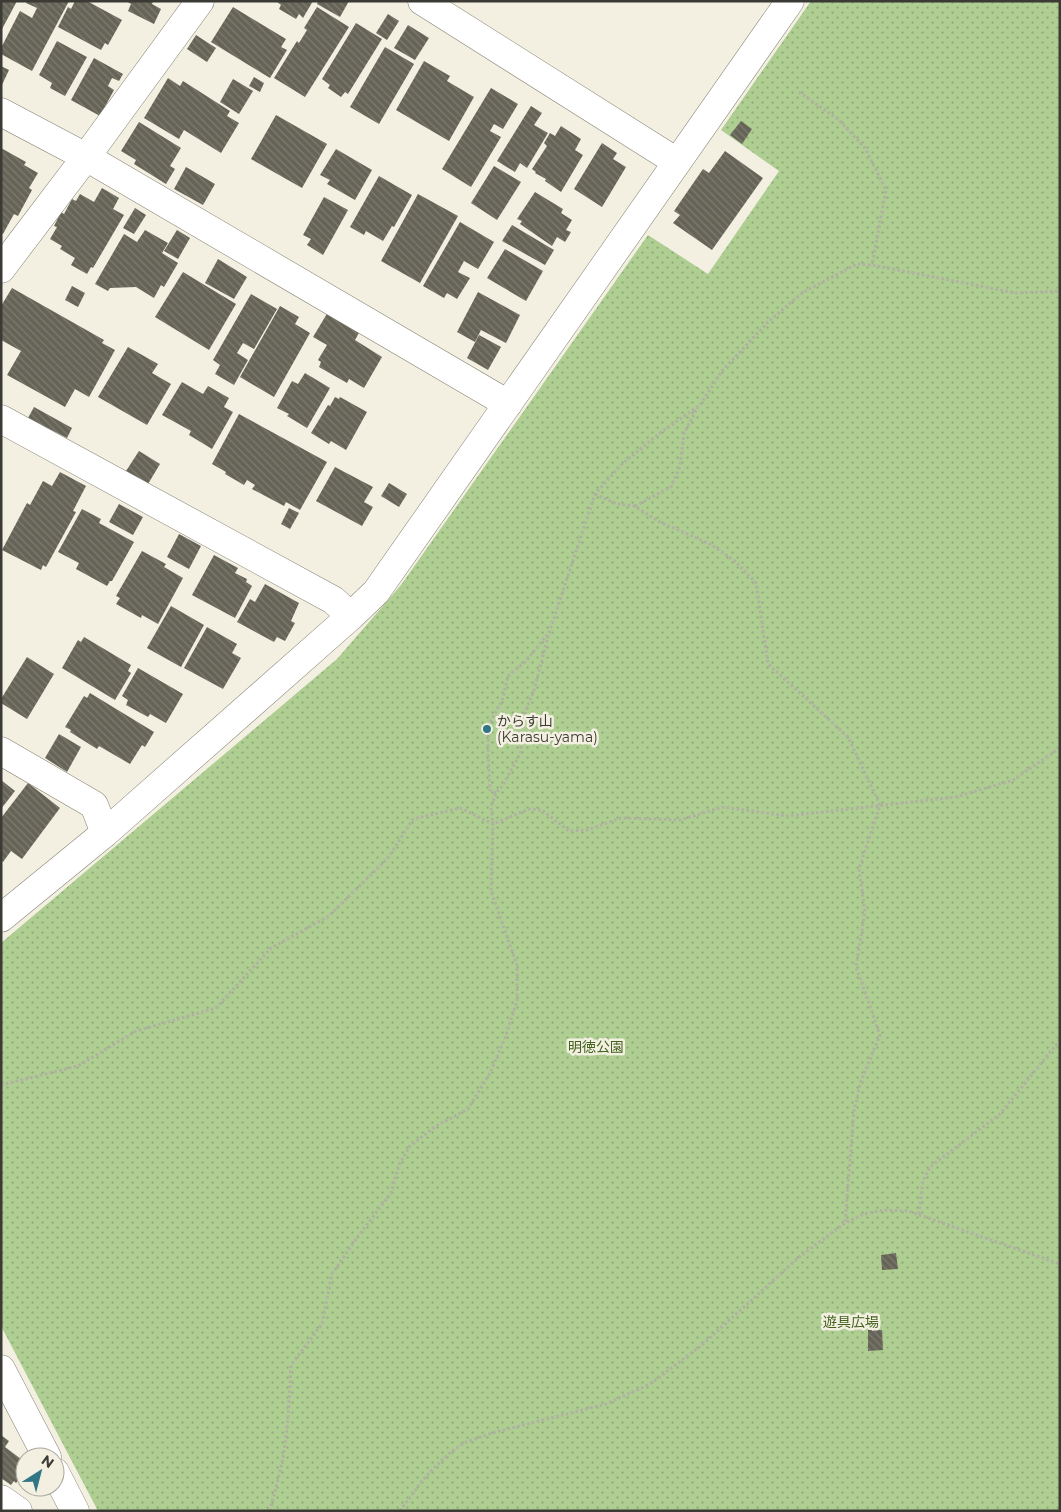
<svg xmlns="http://www.w3.org/2000/svg" width="1061" height="1512" font-family="Montserrat,'Noto Sans JP',sans-serif">
  <defs>
    <pattern id="park-dots" width="8" height="8" patternUnits="userSpaceOnUse" patternTransform="scale(1.25)"><rect width="8" height="8" fill="#aece92"/><path d="M2 2h.1M6 6h.1" fill="none" stroke="#8fa878" stroke-width="1.8" stroke-linecap="round"/></pattern>
    <pattern id="building-back-hatch" width="6" height="6" patternUnits="userSpaceOnUse" patternTransform="scale(1.25)"><rect width="6" height="6" fill="#666457"/><path d="M-1 5l2 2M0 0l6 6M5-1l2 2" fill="none" stroke="#7e7c72"/></pattern>
  </defs>
  <rect width="100%" height="100%" fill="#f3f0e2"/>
  <polygon fill="url(#park-dots)" points="811,1 1060,1 1060,1511 98,1511 1,1326 1,943 337,659 401,585 648,235 708,274 779,171 721,130"/>
  <g fill="url(#building-back-hatch)">
    <polygon points="1,1 17,1 1,31"/>
    <polygon points="27,1 69,1 32,71 1,54 1,48 20,11 32,18 37,8 26,3"/>
    <polygon points="75,1 87,1 122,20 108,45 105,43 101,50 58,27 68,7 71,9"/>
    <polygon points="126,1 153,1 152,4 161,9 154,24 128,11 131,4"/>
    <polygon points="276,1 313,1 303,18 299,14 296,19 279,9 281,5"/>
    <polygon points="318,1 349,1 340,17 317,4"/>
    <polygon points="233,7 286,39 281,47 287,50 270,78 211,42"/>
    <polygon points="317,7 349,27 305,97 274,78 297,41 299,43 307,30 304,28"/>
    <polygon points="388,14 399,21 387,40 376,33"/>
    <polygon points="356,23 382,39 348,94 345,92 341,97 328,88 330,85 322,79"/>
    <polygon points="408,25 429,38 415,60 394,48"/>
    <polygon points="196,35 216,48 207,62 187,49"/>
    <polygon points="57,41 87,57 65,96 50,88 52,83 39,75"/>
    <polygon points="385,47 414,64 379,124 350,107"/>
    <polygon points="94,58 123,74 119,81 112,78 108,86 114,90 100,116 71,100"/>
    <polygon points="424,61 450,76 447,81 474,97 449,141 396,110"/>
    <polygon points="1,66 9,70 1,87"/>
    <polygon points="254,77 264,83 260,92 249,86"/>
    <polygon points="168,78 180,86 183,81 230,111 227,116 239,123 221,153 184,130 179,139 144,118"/>
    <polygon points="233,79 253,91 239,114 220,102"/>
    <polygon points="491,88 518,104 503,129 494,124 490,131 501,137 471,187 442,169"/>
    <polygon points="531,106 542,113 534,125 548,133 527,168 520,163 515,172 497,161"/>
    <polygon points="276,115 327,144 302,188 251,159"/>
    <polygon points="741,121 752,129 742,144 730,135"/>
    <polygon points="139,122 181,148 170,166 175,169 166,184 134,164 136,160 121,151"/>
    <polygon points="561,126 581,139 575,150 583,155 561,192 545,181 546,179 535,173 536,172 532,169 547,146 544,143 550,133 555,136"/>
    <polygon points="602,143 617,153 613,159 626,167 602,207 574,189"/>
    <polygon points="1,148 26,162 24,165 38,173 29,188 32,190 18,216 14,214 3,234 1,233"/>
    <polygon points="336,149 372,170 355,200 327,184 330,180 320,175"/>
    <polygon points="725,151 763,178 712,250 673,223 680,215 674,211 703,169 709,173"/>
    <polygon points="494,166 521,182 497,220 471,203"/>
    <polygon points="186,167 215,184 203,205 174,189"/>
    <polygon points="379,176 412,195 394,227 392,226 383,241 366,231 364,235 350,227"/>
    <polygon points="102,188 119,198 113,209 124,215 93,268 91,267 87,274 71,265 75,258 60,249 62,246 50,239 57,227 54,226 61,212 64,214 72,199 76,201 80,194 94,202"/>
    <polygon points="535,192 563,209 561,213 572,220 566,230 571,232 565,242 557,237 552,246 520,224 522,221 517,219"/>
    <polygon points="418,194 458,216 420,283 381,261"/>
    <polygon points="324,197 348,210 323,255 307,245 311,239 303,235"/>
    <polygon points="135,208 146,215 134,234 123,228"/>
    <polygon points="460,222 494,242 478,269 464,261 458,272 470,278 457,299 447,293 444,298 423,286"/>
    <polygon points="512,225 554,250 545,265 502,241"/>
    <polygon points="145,230 168,243 162,253 178,263 164,287 161,285 154,298 136,287 110,288 108,291 95,284 124,234 137,242"/>
    <polygon points="177,230 190,238 178,259 164,251"/>
    <polygon points="505,249 543,271 526,301 487,278"/>
    <polygon points="218,259 247,277 234,299 205,283"/>
    <polygon points="183,272 236,304 209,350 155,317"/>
    <polygon points="72,286 85,293 78,307 65,300"/>
    <polygon points="12,288 104,340 102,343 115,350 89,397 75,389 65,407 7,375 21,351 1,340 1,306"/>
    <polygon points="478,292 520,315 506,343 481,330 475,342 457,332"/>
    <polygon points="251,294 277,309 254,349 243,343 237,353 248,360 234,385 215,374 220,365 213,360"/>
    <polygon points="280,306 299,317 295,324 310,333 274,397 240,377"/>
    <polygon points="328,312 360,331 355,340 382,357 364,388 349,379 347,383 319,367 321,362 318,360 327,345 313,337"/>
    <polygon points="479,335 501,347 488,370 467,358"/>
    <polygon points="128,347 158,364 152,373 171,384 147,425 98,397"/>
    <polygon points="305,373 330,388 307,428 287,416 289,414 277,408 292,381 298,384"/>
    <polygon points="182,382 203,394 208,386 229,398 224,407 233,412 212,449 189,435 191,431 162,415"/>
    <polygon points="335,397 339,399 340,397 367,412 346,450 331,441 329,444 311,433 328,405 330,406"/>
    <polygon points="34,407 72,428 67,438 28,418"/>
    <polygon points="239,414 327,462 300,510 286,502 284,506 252,489 255,485 247,480 244,485 225,474 226,472 212,464"/>
    <polygon points="139,451 160,464 148,484 126,471"/>
    <polygon points="335,467 373,487 364,502 373,507 362,526 316,501"/>
    <polygon points="60,472 86,486 73,511 76,512 46,567 43,565 41,570 2,550 27,503 30,505 43,481 52,486"/>
    <polygon points="389,483 407,494 399,507 381,496"/>
    <polygon points="119,504 143,517 133,535 109,522"/>
    <polygon points="289,508 299,513 290,529 281,524"/>
    <polygon points="82,509 101,519 99,523 134,542 112,581 110,581 107,586 76,569 79,563 58,552"/>
    <polygon points="179,534 201,546 189,569 167,557"/>
    <polygon points="142,551 166,564 164,567 183,578 158,624 142,615 141,618 116,604 120,598 116,596"/>
    <polygon points="214,555 238,568 235,573 247,579 246,582 252,586 235,618 192,595"/>
    <polygon points="265,584 299,603 291,621 295,623 285,641 277,637 274,642 237,622 250,599 255,602"/>
    <polygon points="171,606 204,625 181,667 147,648"/>
    <polygon points="207,627 237,644 232,653 241,658 223,689 184,668"/>
    <polygon points="84,637 131,665 128,671 131,673 115,700 62,668 78,640 81,642"/>
    <polygon points="27,657 54,674 27,719 1,703 1,699"/>
    <polygon points="138,668 183,694 166,723 150,714 148,717 126,705 128,700 122,696"/>
    <polygon points="90,693 154,732 145,747 142,745 130,764 99,746 97,749 70,732 71,730 65,727 84,696 87,698"/>
    <polygon points="59,734 81,747 67,772 45,758"/>
    <polygon points="1,780 15,791 1,809"/>
    <polygon points="28,783 60,808 22,859 11,851 3,862 1,860 1,818"/>
    <polygon points="896,1253 898,1269 882,1270 881,1255"/>
    <polygon points="868,1330 882,1330 883,1350 868,1351"/>
    <polygon points="1,1435 9,1441 5,1447 25,1462 25,1472 16,1483 14,1481 11,1485 1,1478"/>
  </g>
  <g fill="none" stroke-linecap="round" stroke-linejoin="round">
    <defs>
      <g id="minor">
        <polyline points="422,1 677,162"/>
        <polyline points="1,112 86,157 508,404"/>
        <polyline points="1,269 86,157 200,1"/>
        <polyline points="1,419 333,600 351,616"/>
        <polyline points="1,751 94,805 105,833"/>
        <polyline points="1,918 105,833 351,616 376,592 790,1"/>
        <polyline points="1,1369 47,1457"/>
        <polyline points="55,1472 75,1511"/>
        <polyline points="1,1499 18,1511"/>
      </g>
    </defs>
    <use href="#minor" stroke="#868376" stroke-width="29"/>
    <g stroke="#b2afa4" stroke-width="3" stroke-dasharray="2.5 2.5" stroke-linecap="butt">
      <polyline points="799,92 839,120 865,148 886,190 872,265"/>
      <polyline points="595,494 617,504 634,506 660,522 712,545 736,562 756,583 768,664 848,737 880,805 859,869 865,912 856,967 880,1035 861,1081 854,1111 845,1223"/>
      <polyline points="635,506 671,487 680,466 684,433 698,407"/>
      <polyline points="496,793 490,790 488,748 489,724 502,701 508,676 526,661 547,635"/>
      <polyline points="1,1085 78,1066 136,1031 216,1008 271,948 329,916 388,858 413,819 460,808 493,824 529,809 542,810 569,831 587,830 621,818 680,820 723,807 787,816 956,797 1013,780 1060,748"/>
      <polyline points="919,1214 923,1181 930,1167 1000,1114 1060,1040"/>
      <polyline points="270,1511 283,1459 288,1419 291,1365 322,1324 332,1274 356,1239 391,1193 399,1165 410,1146 436,1126 468,1109 490,1073 505,1038 517,1001 517,965 491,891 493,824 491,807 496,793 503,785 521,752 521,723 534,690 549,633 595,494 622,464 660,433 700,405 722,371 768,322 802,293 857,264 872,265 1016,293 1060,291"/>
      <polyline points="400,1511 422,1481 440,1462 451,1452 464,1443 492,1433 606,1404 650,1384 702,1345 798,1258 845,1223 864,1214 884,1210 908,1211 1060,1264"/>
    </g>
    <use href="#minor" stroke="#fff" stroke-width="28"/>
  </g>
  <circle fill="#317685" stroke="#f3f0e2" stroke-width="2" cx="487" cy="729" r="5"/>
  <g text-anchor="middle" stroke-width="5" stroke-linejoin="round" paint-order="stroke">
    <g font-size="14" fill="#3b3a34" stroke="#f3f0e2" text-anchor="start">
      <text x="497" y="726">からす山<tspan x="497" dy="16">(Karasu-yama)</tspan></text>
    </g>
    <g font-size="14" fill="#42621d" stroke="#f3f0e2">
      <text x="596" y="1052">明徳公園</text>
      <text x="851" y="1327">遊具広場</text>
    </g>
  </g>
  <rect width="1061" height="1512" fill="none" stroke="#3b3a34" stroke-width="5"/>
  <g transform="translate(40 1472) rotate(36)"><circle r="24" fill="#f3f0e2" stroke="#a9a79c"/>
  <path d="M0-4L9 19L0 12L-9 19Z" fill="#317685"/>
  <text y="-8" font-size="14" font-weight="bold" text-anchor="middle" fill="#3b3a34">N</text>
  </g>
</svg>
